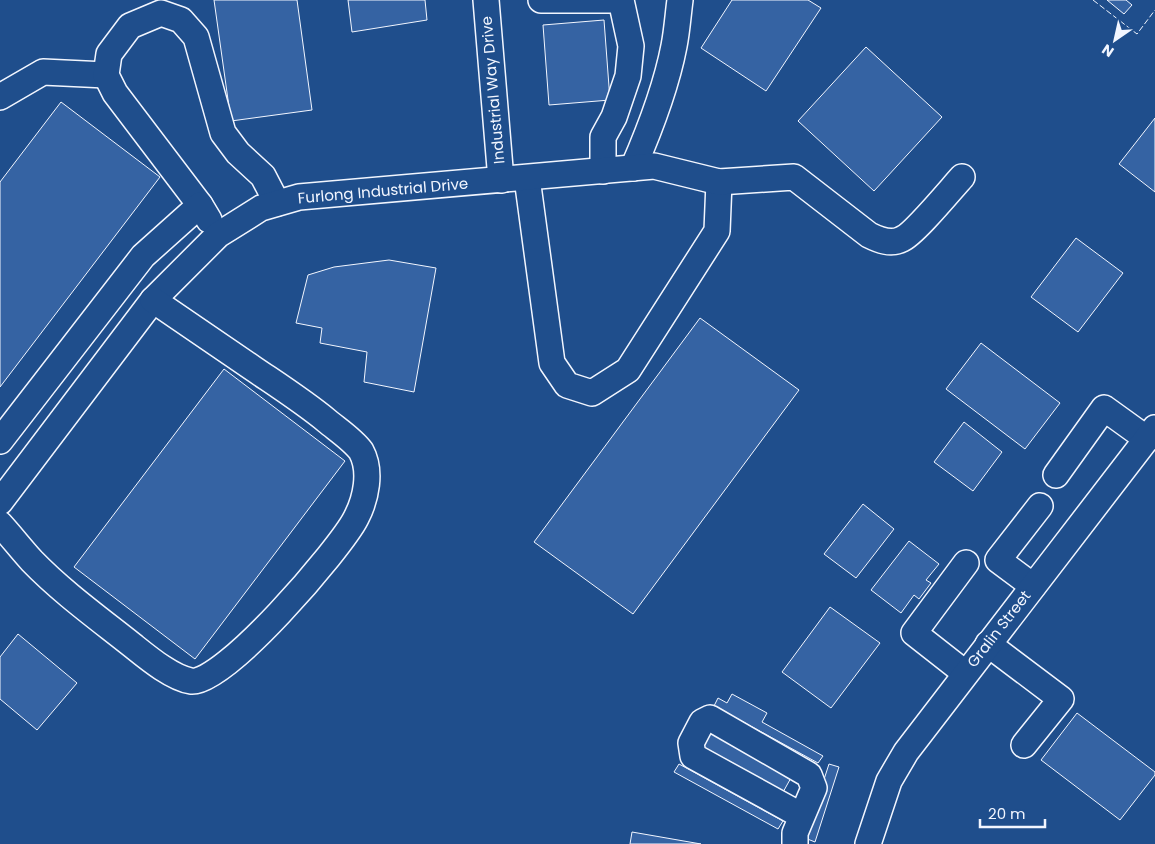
<svg xmlns="http://www.w3.org/2000/svg" width="1155" height="844" font-family="Poppins,sans-serif">
  <rect width="100%" height="100%" fill="#1f4e8c"/>
  <g fill="#3563a3" stroke="#f2f6ff">
    <polygon points="214,0 297,0 312,110 231,121"/>
    <polygon points="348,0 425,0 427,20 352,32"/>
    <polygon points="732,0 808,0 821,8 766,91 701,48"/>
    <polygon points="1107,0 1126,0 1132,5 1124,14"/>
    <polygon points="604,20 610,100 549,105 543,25"/>
    <polygon points="866,47 942,117 874,191 798,121"/>
    <polygon points="61,102 160,177 0,387 0,182"/>
    <polygon points="1155,118 1155,192 1119,164"/>
    <polygon points="1076,238 1123,273 1078,332 1031,297"/>
    <polygon points="389,260 436,268 414,392 364,382 367,352 320,343 322,328 296,323 308,275 334,267"/>
    <polygon points="700,318 799,390 633,614 534,542"/>
    <polygon points="981,343 1060,403 1025,449 946,389"/>
    <polygon points="224,369 345,461 195,659 74,567"/>
    <polygon points="964,422 1002,452 973,491 934,462"/>
    <polygon points="863,504 894,529 856,578 824,554"/>
    <polygon points="909,541 939,564 926,580 931,583 919,599 914,595 901,613 871,590"/>
    <polygon points="830,607 880,643 831,708 782,672"/>
    <polygon points="18,634 77,683 37,730 0,699 0,657"/>
    <polygon points="732,694 767,713 762,722 823,756 818,763 714,706 718,698 727,703"/>
    <polygon points="1077,713 1155,772 1155,775 1120,820 1041,760"/>
    <polygon points="706,729 792,776 782,794 696,746"/>
    <polygon points="679,764 783,821 778,829 674,772"/>
    <polygon points="829,764 839,767 815,842 805,838"/>
    <polygon points="632,832 701,844 630,844"/>
  </g>
  <g fill="none" stroke-linecap="round" stroke-linejoin="round">
    <defs>
      <g id="minor">
        <polyline points="486,0 501,180"/>
        <polyline points="541,0 621,0 631,46 628,76 614,117 603,137 603,171"/>
        <polyline points="0,97 43,72 106,75"/>
        <path d="M633,168C650,129 666,88 674,46C677,31 678,15 680,0"/>
        <polyline points="527,178 552,363 567,385 592,393 628,370 717,231 719,182"/>
        <polyline points="200,205 115,93 106,75 109,54 130,26 161,13 181,20 196,37 223,133 238,153 263,176 277,203"/>
        <polyline points="0,441 143,256 200,205 209,220"/>
        <polyline points="1056,475 1104,408 1147,439"/>
        <path d="M0,502L153,300L218,235L261,208L299,197L654,166L719,182L794,177L869,235C879,240 891,245 902,239C914,234 951,189 962,177"/>
        <path d="M0,524C11,536 21,549 32,561C62,592 98,618 132,645C147,657 172,678 191,681C222,687 341,548 356,518C366,499 372,471 361,451C353,440 338,430 327,421C304,402 279,386 254,369C220,346 187,323 153,300"/>
        <polyline points="1033,586 998,560 1040,506"/>
        <polyline points="988,644 1061,699 1024,745"/>
        <polyline points="965,673 914,633 966,563"/>
        <polyline points="795,844 795,833 814,788 809,775 710,718 702,722 691,743 693,756 802,816"/>
        <polyline points="868,844 889,781 906,752 1155,428"/>
      </g>
    </defs>
    <use href="#minor" stroke="#f2f6ff" stroke-width="28"/>
    <use href="#minor" stroke="#1f4e8c" stroke-width="25"/>
    <polyline stroke="#f2f6ff" stroke-width="1" stroke-dasharray="6 2.5" stroke-linecap="butt" points="1093,0 1137,34 1155,10"/>
  </g>
  <g text-anchor="middle" stroke-width="4" stroke-linejoin="round" paint-order="stroke">
    <g font-size="15" fill="#f2f6ff" stroke="#1f4e8c">
      <text transform="translate(493 90) rotate(-95)" y="5">Industrial Way Drive</text>
      <text transform="translate(383 191) rotate(-5)" y="5">Furlong Industrial Drive</text>
      <text transform="translate(999 629) rotate(-52)" y="5">Gralin Street</text>
    </g>
  </g>
  <g transform="translate(1115 40) rotate(214)" stroke="#1f4e8c" stroke-width="4" paint-order="stroke">
  <path d="M0-4L9 19L0 12L-9 19Z" fill="#f2f6ff"/>
  <text y="-8" font-size="14" font-weight="bold" text-anchor="middle" fill="#f2f6ff">N</text>
  </g>
  <path d="M980 819v8h65v-8" fill="none" stroke="#f2f6ff" stroke-width="2.5"/>
  <text x="988" y="819" font-size="15" fill="#f2f6ff" stroke="#1f4e8c" stroke-width="4" paint-order="stroke">20 m</text>
</svg>
